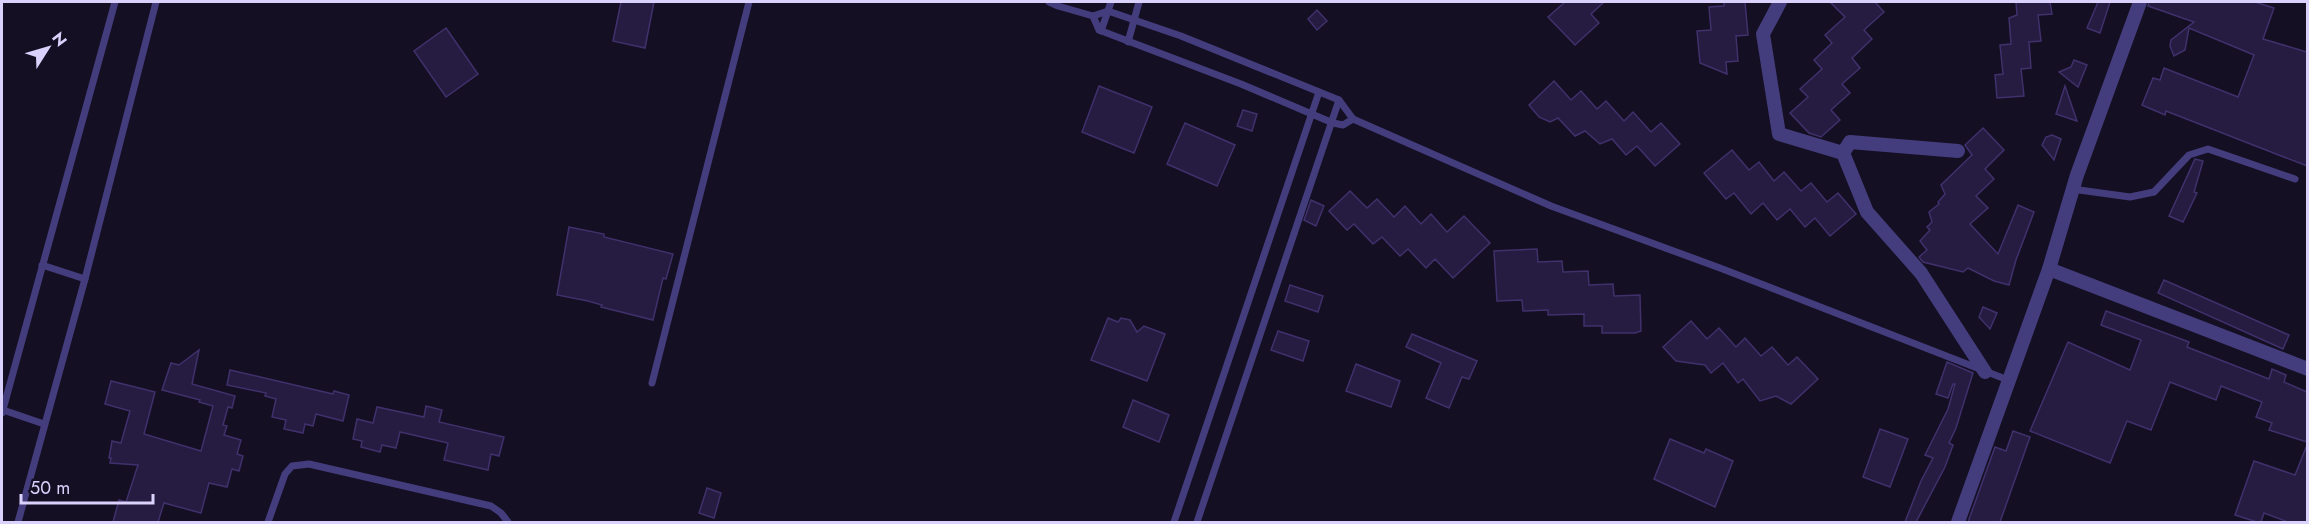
<svg xmlns="http://www.w3.org/2000/svg" width="2309" height="524" font-family="Jost,sans-serif">
  <rect width="100%" height="100%" fill="#140f22"/>
  <g fill="#261c41" stroke="#40306c" stroke-width="1.5">
    <polygon points="621,2 654,2 645,48 613,41"/>
    <polygon points="1565,2 1604,2 1591,14 1599,23 1575,45 1548,17"/>
    <polygon points="1724,2 1745,2 1748,35 1736,36 1738,61 1726,62 1727,74 1700,63 1697,31 1711,30 1709,7 1724,6"/>
    <polygon points="1830,2 1875,2 1884,12 1864,30 1872,39 1852,58 1860,68 1842,84 1850,93 1831,110 1840,120 1821,137 1809,133 1790,113 1808,97 1800,89 1822,69 1814,60 1832,43 1825,35 1845,17"/>
    <polygon points="2016,2 2050,2 2052,14 2038,15 2041,41 2029,42 2031,68 2021,69 2024,96 1997,98 1995,75 2003,74 2000,45 2011,44 2009,18 2017,15"/>
    <polygon points="2098,2 2110,2 2100,33 2087,28"/>
    <polygon points="2149,2 2255,2 2274,8 2263,39 2307,52 2307,166 2166,111 2165,115 2142,105 2153,78 2160,80 2164,68 2238,97 2254,55 2189,28 2185,50 2174,56 2170,46 2171,40 2194,22 2148,6"/>
    <polygon points="1317,10 1327,21 1317,30 1308,19"/>
    <polygon points="446,28 478,74 446,97 414,51"/>
    <polygon points="2074,60 2087,65 2078,87 2059,72 2071,67"/>
    <polygon points="1554,81 1571,100 1581,91 1597,109 1606,101 1624,121 1633,112 1651,132 1661,123 1680,144 1655,166 1637,146 1626,155 1612,139 1600,144 1585,131 1575,136 1558,118 1550,122 1539,117 1529,105"/>
    <polygon points="1099,86 1152,107 1134,153 1082,132"/>
    <polygon points="2065,86 2077,121 2056,114"/>
    <polygon points="1243,110 1257,114 1252,131 1237,126"/>
    <polygon points="1185,123 1235,145 1217,186 1167,164"/>
    <polygon points="1983,128 2004,150 1985,169 1994,179 1976,196 1988,208 1970,224 1998,254 2018,205 2034,212 2016,260 2009,285 1994,281 1968,268 1963,272 1923,262 1919,257 1927,250 1920,241 1930,230 1927,227 1932,222 1929,212 1939,204 1938,202 1945,194 1941,185 1972,155 1965,145"/>
    <polygon points="2052,135 2061,139 2054,160 2042,145 2046,137"/>
    <polygon points="1732,150 1749,170 1759,162 1774,181 1784,172 1801,191 1811,183 1827,202 1838,193 1856,214 1830,236 1815,218 1805,227 1790,209 1777,220 1763,203 1751,214 1734,193 1726,199 1704,173"/>
    <polygon points="2195,159 2203,161 2194,192 2197,193 2183,222 2169,216"/>
    <polygon points="1350,191 1367,208 1377,199 1394,217 1405,206 1421,224 1431,214 1447,232 1464,216 1490,243 1453,278 1435,259 1426,268 1408,249 1400,256 1382,237 1373,244 1354,224 1347,230 1329,211"/>
    <polygon points="1311,200 1324,206 1316,226 1304,220"/>
    <polygon points="569,227 604,234 604,237 673,254 666,279 663,278 653,320 601,307 602,305 588,301 557,295"/>
    <polygon points="1537,249 1538,262 1562,261 1563,272 1588,271 1589,285 1613,284 1614,296 1640,295 1641,331 1635,333 1602,333 1602,326 1584,326 1584,314 1548,315 1548,310 1523,311 1522,300 1497,301 1494,251"/>
    <polygon points="2164,280 2289,335 2283,349 2158,293"/>
    <polygon points="1290,285 1323,296 1318,312 1285,301"/>
    <polygon points="1983,307 1997,313 1990,329 1979,317"/>
    <polygon points="2106,311 2189,342 2187,347 2269,379 2272,369 2286,375 2284,382 2307,392 2307,442 2269,430 2272,423 2256,417 2262,402 2221,386 2216,400 2170,382 2151,430 2127,421 2110,463 2030,431 2068,342 2130,370 2141,340 2101,325"/>
    <polygon points="1108,318 1118,322 1121,318 1130,320 1137,332 1144,326 1165,334 1147,381 1091,360"/>
    <polygon points="1691,321 1707,339 1719,328 1736,347 1745,338 1761,356 1772,347 1788,365 1797,357 1818,379 1791,404 1776,396 1760,401 1743,379 1738,383 1723,363 1711,373 1705,365 1676,361 1663,347"/>
    <polygon points="1278,331 1309,341 1303,361 1271,350"/>
    <polygon points="1412,334 1477,361 1469,379 1462,377 1449,408 1426,398 1441,363 1406,347"/>
    <polygon points="199,350 192,384 235,396 232,408 228,407 223,425 227,426 224,435 241,440 237,454 243,456 239,471 232,469 227,487 209,483 201,513 164,503 158,522 113,522 119,500 126,502 138,465 110,463 111,458 109,458 112,441 121,443 130,411 105,404 111,381 155,392 144,434 201,451 213,406 199,402 200,400 162,390 171,363 179,365"/>
    <polygon points="1947,362 1973,373 1956,428 1949,443 1953,445 1945,467 1916,522 1905,522 1921,481 1933,458 1925,455 1948,409 1955,384 1953,384 1948,398 1936,394"/>
    <polygon points="1356,364 1400,381 1391,407 1346,391"/>
    <polygon points="230,370 333,394 334,391 349,395 343,421 316,414 313,426 305,424 303,433 284,429 286,420 272,417 276,399 265,396 266,393 227,385"/>
    <polygon points="1133,400 1169,415 1159,442 1123,427"/>
    <polygon points="426,406 442,410 439,422 504,437 499,456 491,454 488,470 444,460 448,443 400,432 396,448 382,445 380,452 361,447 362,441 353,439 357,419 373,423 377,407 424,417"/>
    <polygon points="1880,429 1908,439 1890,487 1863,477"/>
    <polygon points="2013,431 2030,437 2000,522 1968,522 1995,447 2006,451"/>
    <polygon points="1670,439 1704,453 1706,449 1733,461 1715,507 1654,479"/>
    <polygon points="2307,445 2307,522 2288,522 2264,513 2261,522 2257,522 2235,515 2254,461 2295,475"/>
    <polygon points="707,488 721,493 714,518 699,513"/>
  </g>
  <g fill="none" stroke-linecap="round" stroke-linejoin="round">
    <g stroke="#443d7d" stroke-width="7">
      <polyline points="1049,2 1058,6 1093,16 1108,11 1181,36 1339,100 1353,119 1551,206 1720,268 2008,380"/>
      <polyline points="1093,16 1099,30 1241,84 1333,123 1343,125 1353,119"/>
      <polyline points="1101,31 1111,2"/>
      <polyline points="1128,42 1139,2"/>
      <polyline points="2072,189 2130,197 2154,192 2189,155 2208,149 2295,179"/>
      <polyline points="42,265 85,279"/>
      <polyline points="652,383 749,2"/>
      <polyline points="3,410 44,424"/>
      <polyline points="2,413 115,2"/>
      <polyline points="18,522 85,279 156,2"/>
      <polyline points="268,522 285,474 292,466 309,464 491,506 501,513 508,522"/>
      <polyline points="1174,522 1319,92"/>
      <polyline points="1197,522 1339,100"/>
    </g>
    <g stroke="#443d7d" stroke-width="14">
      <polyline points="1780,2 1763,34 1779,134 1843,153 1867,212 1921,273 1985,372"/>
      <polyline points="1843,153 1850,142 1958,151"/>
      <polyline points="2049,269 2308,369"/>
      <polyline points="1958,522 2049,269 2077,175 2140,2"/>
    </g>
  </g>
  <rect width="2309" height="524" fill="none" stroke="#dad2fc" stroke-width="6"/>
  <g transform="translate(48 48) rotate(53)" stroke="#140f22" stroke-width="4.5" paint-order="stroke">
  <path d="M0-4.5L10 22L0 15L-10 22Z" fill="#dad2fc"/>
  <text y="-9" font-size="16" font-weight="bold" text-anchor="middle" fill="#dad2fc">N</text>
  </g>
  <path d="M21 494v9h132v-9" fill="none" stroke="#dad2fc" stroke-width="3"/>
  <text x="30" y="494" font-size="18" fill="#dad2fc" stroke="#140f22" stroke-width="4.5" paint-order="stroke">50 m</text>
</svg>
